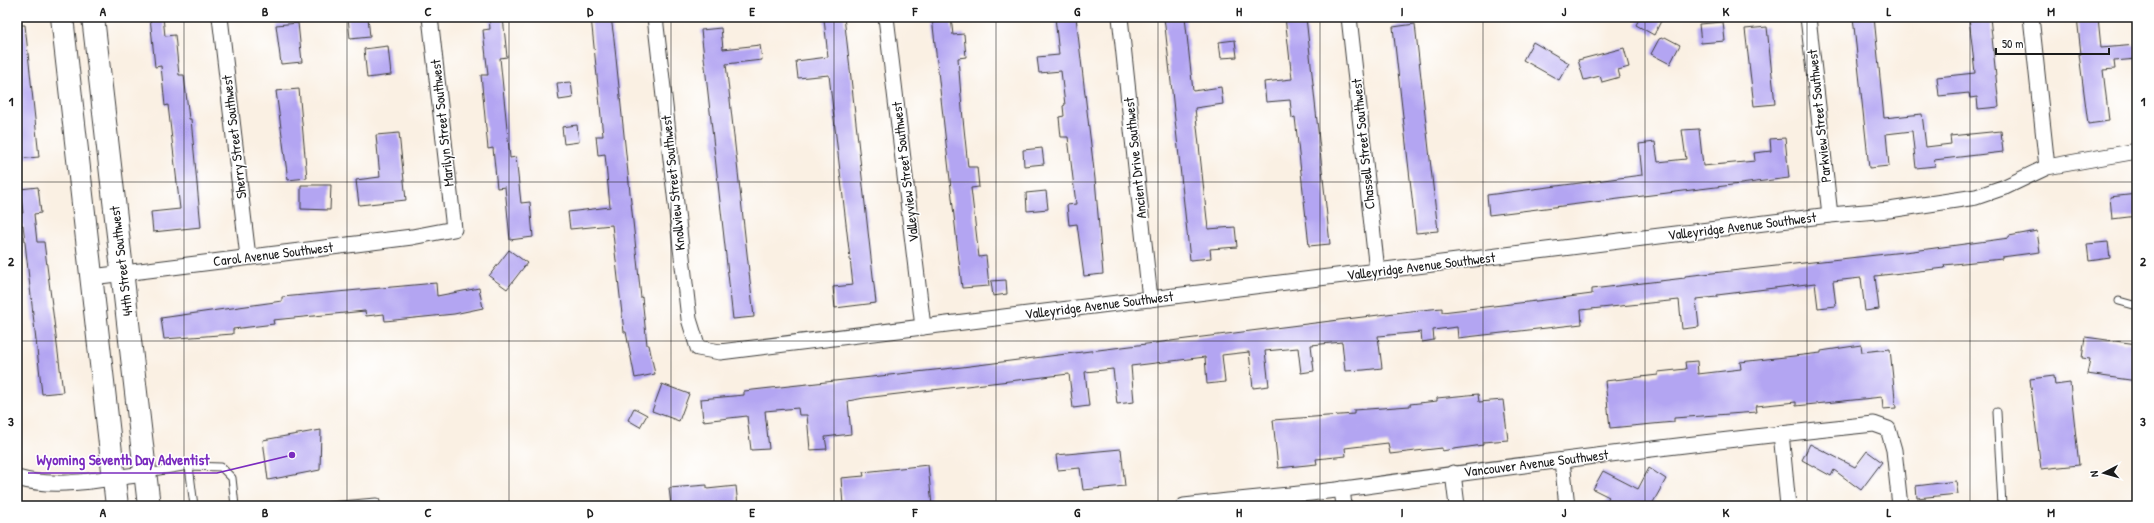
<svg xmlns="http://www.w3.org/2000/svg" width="2154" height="523" font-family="'Patrick Hand',sans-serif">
  <rect width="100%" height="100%" fill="#fff"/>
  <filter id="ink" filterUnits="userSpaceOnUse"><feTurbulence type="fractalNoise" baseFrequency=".025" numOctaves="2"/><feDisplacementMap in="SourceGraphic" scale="8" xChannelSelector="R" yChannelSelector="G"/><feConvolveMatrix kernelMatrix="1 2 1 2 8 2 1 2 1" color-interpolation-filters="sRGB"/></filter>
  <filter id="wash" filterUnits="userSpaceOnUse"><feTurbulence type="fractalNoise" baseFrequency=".012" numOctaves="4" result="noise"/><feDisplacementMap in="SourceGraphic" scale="16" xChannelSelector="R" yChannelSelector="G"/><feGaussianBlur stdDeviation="0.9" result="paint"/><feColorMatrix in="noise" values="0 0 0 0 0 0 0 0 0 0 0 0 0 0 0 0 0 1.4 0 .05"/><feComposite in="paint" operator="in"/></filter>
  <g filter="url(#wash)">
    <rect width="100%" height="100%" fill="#faf0e3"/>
    <g id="blocks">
      <g fill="#b3a5f2">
        <polygon points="150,17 163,17 165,36 175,35 179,75 184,75 189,119 191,119 201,227 153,232 151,212 180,209 168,105 165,106 161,66 155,67"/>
        <polygon points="348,17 368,17 370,37 350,39"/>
        <polygon points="489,17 503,17 507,57 500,58 510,158 516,157 521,203 530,202 533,237 510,240 505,187 497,188 493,148 488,149 481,75 488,75 483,30 490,29"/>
        <polygon points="591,17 611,17 614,39 641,298 642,297 647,345 649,345 655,374 635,378 626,332 624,332 612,225 570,229 568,212 610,207 605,154 598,155 596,136 603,136"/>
        <polygon points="841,17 844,17 849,60 876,303 835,308 833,287 853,285 829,75 798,78 796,61 828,57 824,19"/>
        <polygon points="932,17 951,17 953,35 964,34 966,57 958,58 962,109 968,167 977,167 979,187 971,188 979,257 986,256 989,286 962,288"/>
        <polygon points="1055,17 1076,17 1095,179 1103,274 1084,276 1077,224 1069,225 1067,205 1076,204 1068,137 1061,137 1059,117 1064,116 1063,106 1065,105 1061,71 1039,73 1037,57 1059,55"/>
        <polygon points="1164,17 1185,17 1193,91 1221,87 1223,104 1195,108 1208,229 1235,227 1237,247 1210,249 1211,258 1190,260"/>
        <polygon points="1285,17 1306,17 1330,244 1309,246 1295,117 1292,118 1290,100 1266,102 1264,82 1292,79"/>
        <polygon points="1640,17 1663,17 1654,35 1636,25"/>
        <polygon points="1853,17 1874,17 1884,118 1922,114 1926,147 1951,144 1950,136 2001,131 2003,152 1934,160 1935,166 1916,168 1912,131 1886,134 1889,166 1869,168"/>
        <polygon points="1969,17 1990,17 1999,107 1978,109 1977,97 1970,98 1969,93 1939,96 1937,77 1975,73"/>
        <polygon points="2077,17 2098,17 2101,48 2136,45 2137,59 2114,61 2115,69 2103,70 2109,121 2088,124 2079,54 2081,54"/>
        <polygon points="1723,22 1725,41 1701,43 1699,24"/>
        <polygon points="298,23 302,62 281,64 276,25"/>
        <polygon points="1415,24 1438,231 1416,233 1393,27"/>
        <polygon points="17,25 25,25 39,157 17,159 17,148 19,148 17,131"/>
        <polygon points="1767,27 1775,104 1754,106 1745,29"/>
        <polygon points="721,28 723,49 760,45 762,60 726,64 754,317 733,319 701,30"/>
        <polygon points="1665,37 1680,45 1670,64 1651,54 1659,39"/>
        <polygon points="1235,40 1237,57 1221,58 1219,42"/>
        <polygon points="1533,42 1569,63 1559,80 1523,60"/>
        <polygon points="388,46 391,75 367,78 364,49"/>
        <polygon points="1624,48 1629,67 1618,70 1620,77 1602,82 1600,76 1584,80 1578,60"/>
        <polygon points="571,82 573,98 559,100 557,83"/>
        <polygon points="299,89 307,178 288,180 276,91"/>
        <polygon points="577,125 579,142 564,144 562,127"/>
        <polygon points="1699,129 1703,166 1755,161 1754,153 1771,151 1770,139 1785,138 1789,178 1489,215 1487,195 1642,175 1639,144 1655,142 1658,162 1686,159 1682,130"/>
        <polygon points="399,133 406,200 359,205 356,180 380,177 376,135"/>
        <polygon points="1042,148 1044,164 1024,166 1023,150"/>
        <polygon points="301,185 331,185 330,210 301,209"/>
        <polygon points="38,187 41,213 34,214 37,242 44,242 63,392 42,394 23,225 17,226 17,213 23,213 20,189"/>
        <polygon points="1046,191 1048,209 1027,211 1026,193"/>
        <polygon points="2137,194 2137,216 2112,219 2110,197"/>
        <polygon points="2037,231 2040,252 2002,257 2002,259 1944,265 1945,268 1875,276 1879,309 1865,311 1861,278 1833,281 1836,306 1818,308 1815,283 1717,295 1717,297 1696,299 1699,327 1682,329 1679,300 1581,310 1582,324 1458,338 1457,327 1433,330 1434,340 1422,342 1421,332 1378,336 1382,368 1364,370 1345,371 1342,342 1311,345 1314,371 1301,373 1298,348 1265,351 1269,386 1253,388 1249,352 1222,355 1225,382 1207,384 1205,357 1131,366 1134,402 1117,404 1113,369 1085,372 1089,406 1073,408 1069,374 864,398 848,401 851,434 825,437 827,449 810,450 807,415 799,415 798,408 765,411 769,449 751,450 747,416 703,421 701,399 744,395 744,391 962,367 1411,311 1442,308 1442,312 1545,300 1592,294 1592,289 1685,278 1685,276 1913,251 2009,238 2009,236"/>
        <polygon points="2108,242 2110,258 2089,261 2087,244"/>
        <polygon points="509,250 527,263 507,289 489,276"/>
        <polygon points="1006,280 1007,294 993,296 991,281"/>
        <polygon points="436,283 437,296 479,288 483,308 454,314 385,321 384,314 366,316 365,311 273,320 274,324 233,329 233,334 164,339 161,318 282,301 282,297"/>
        <polygon points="2085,337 2137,344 2137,381 2087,374 2090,359 2082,358"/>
        <polygon points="1861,345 1862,352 1890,349 1896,408 1883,409 1882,397 1796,406 1796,402 1756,406 1757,412 1674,418 1674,422 1610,428 1605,381 1658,375 1658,372 1686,369 1685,362 1697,361 1698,374 1741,369 1740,362 1821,353 1821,351"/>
        <polygon points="2054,376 2055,385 2070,383 2079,465 2041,469 2030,379"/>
        <polygon points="662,384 689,394 679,421 652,411"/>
        <polygon points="1478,394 1479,402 1503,400 1508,440 1483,442 1483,445 1454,449 1442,451 1442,448 1390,454 1388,443 1345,448 1346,456 1316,459 1317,464 1278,468 1273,420 1354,414 1354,410 1410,406 1410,404 1437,401 1437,398"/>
        <polygon points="634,408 647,415 640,427 628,420"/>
        <polygon points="321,430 320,470 268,480 263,440"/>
        <polygon points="1810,444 1855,467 1867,451 1882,462 1861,490 1834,470 1831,476 1802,460"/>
        <polygon points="1121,449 1125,486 1083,490 1080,468 1058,470 1056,455"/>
        <polygon points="928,465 932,506 843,506 841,478 864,476 863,472"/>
        <polygon points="1649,468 1666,479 1651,506 1603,506 1609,497 1593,489 1603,471 1638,489"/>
        <polygon points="1956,481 1958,494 1917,498 1916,486"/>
        <polygon points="707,485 707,489 736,486 738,506 671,506 669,488"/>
      </g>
    </g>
  </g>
  <g filter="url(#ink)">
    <use href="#blocks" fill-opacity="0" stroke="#3d3c3a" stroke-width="1"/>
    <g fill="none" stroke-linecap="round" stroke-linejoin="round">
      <defs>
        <g id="service">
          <polyline points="2119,301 2137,306"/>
          <polyline points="1997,412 2002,506"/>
          <polyline points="189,466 194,506"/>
          <polyline points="147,473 189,466 221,467 232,478 235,506"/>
          <polyline points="329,506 376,502"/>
        </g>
        <g id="minor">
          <polyline points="220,17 248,257"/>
          <polyline points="655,17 689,319 698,348 720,352 1830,215 1889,210 1976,197 2005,187 2047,167 2137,151"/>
          <polyline points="886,17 923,327"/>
          <polyline points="1120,17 1150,299"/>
          <polyline points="1349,17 1377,271"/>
          <polyline points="1808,17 1830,215"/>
          <polyline points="2031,17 2047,167"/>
          <polyline points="92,277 412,237 454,229 430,17"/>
          <polyline points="1781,433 1788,506"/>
          <polyline points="1562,461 1567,506"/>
          <polyline points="1453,473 1457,506"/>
          <path d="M17,478C58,490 104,478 145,474"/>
          <polyline points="1342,489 1344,506"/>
          <path d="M1184,506C1237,499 1291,496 1344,489C1520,465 1697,442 1874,424L1888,429L1894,450L1900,506"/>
        </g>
        <g id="primary">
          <polyline points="62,17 117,506"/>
          <polyline points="93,17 149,506"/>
        </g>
      </defs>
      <use href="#service" stroke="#3d3c3a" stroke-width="9"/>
      <use href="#minor" stroke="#3d3c3a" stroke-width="17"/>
      <use href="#primary" stroke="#3d3c3a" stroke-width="24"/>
      <use href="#service" stroke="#fff" stroke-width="7"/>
      <use href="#minor" stroke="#fff" stroke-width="15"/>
      <use href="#primary" stroke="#fff" stroke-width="22"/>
    </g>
  </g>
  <path fill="none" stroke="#1c1c1c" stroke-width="1" stroke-opacity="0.55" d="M184,17V506M347,17V506M509,17V506M671,17V506M834,17V506M996,17V506M1158,17V506M1320,17V506M1483,17V506M1645,17V506M1807,17V506M1970,17V506M17,182H2137M17,341H2137"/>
  <g text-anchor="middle" stroke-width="3" stroke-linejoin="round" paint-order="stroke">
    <g font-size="14" fill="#1c1c1c" stroke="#fff">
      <text transform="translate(1819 116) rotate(-96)" y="5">Parkview Street Southwest</text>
      <text transform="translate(442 123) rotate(-96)" y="5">Marilyn Street Southwest</text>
      <text transform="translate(234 137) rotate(-97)" y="5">Sherry Street Southwest</text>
      <text transform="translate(1363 144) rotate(-96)" y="5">Chassell Street Southwest</text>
      <text transform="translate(1135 158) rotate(-96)" y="5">Ancient Drive Southwest</text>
      <text transform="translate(905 172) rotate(-97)" y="5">Valleyview Street Southwest</text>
      <text transform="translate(673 183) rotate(-96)" y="5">Knollview Street Southwest</text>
      <text transform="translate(1742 226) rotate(-7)" y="5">Valleyridge Avenue Southwest</text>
      <text transform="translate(273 254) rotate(-7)" y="5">Carol Avenue Southwest</text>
      <text transform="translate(121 261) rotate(-97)" y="5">44th Street Southwest</text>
      <text transform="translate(1421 266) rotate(-7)" y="5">Valleyridge Avenue Southwest</text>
      <text transform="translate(1099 305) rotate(-7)" y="5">Valleyridge Avenue Southwest</text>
      <text transform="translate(1536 463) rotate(-7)" y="5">Vancouver Avenue Southwest</text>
    </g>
  </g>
  <path fill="none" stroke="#7b2cbf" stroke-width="1.5" d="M292 455L217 473H28"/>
  <circle fill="#7b2cbf" stroke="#fff" stroke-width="1.5" cx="292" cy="455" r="4"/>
  <g font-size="15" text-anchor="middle" font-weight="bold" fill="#7b2cbf" stroke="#fff" stroke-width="3" stroke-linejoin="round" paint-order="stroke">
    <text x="123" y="465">Wyoming Seventh Day Adventist</text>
  </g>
  <rect width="2154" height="523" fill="none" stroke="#fff" stroke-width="44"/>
  <g transform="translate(2104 473) rotate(264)" stroke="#ffffff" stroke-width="3" paint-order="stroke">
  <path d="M0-3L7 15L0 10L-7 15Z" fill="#1c1c1c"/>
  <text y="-6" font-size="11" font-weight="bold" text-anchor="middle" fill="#1c1c1c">N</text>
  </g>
  <path d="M1996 48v6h113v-6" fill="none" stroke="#1c1c1c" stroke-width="2"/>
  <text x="2002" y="48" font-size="12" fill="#1c1c1c" stroke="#ffffff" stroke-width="3" paint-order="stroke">50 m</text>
  <rect x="22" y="22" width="2110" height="479" fill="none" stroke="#1c1c1c" stroke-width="1.5"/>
  <g font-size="13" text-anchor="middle" font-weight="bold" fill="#1c1c1c">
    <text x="103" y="16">A</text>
    <text x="265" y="16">B</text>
    <text x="428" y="16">C</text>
    <text x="590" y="16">D</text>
    <text x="752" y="16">E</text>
    <text x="915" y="16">F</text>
    <text x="1077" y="16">G</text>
    <text x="1239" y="16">H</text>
    <text x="1402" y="16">I</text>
    <text x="1564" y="16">J</text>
    <text x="1726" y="16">K</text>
    <text x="1889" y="16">L</text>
    <text x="2051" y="16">M</text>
    <text x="11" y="106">1</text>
    <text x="2143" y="106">1</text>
    <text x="11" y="266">2</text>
    <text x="2143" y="266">2</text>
    <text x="11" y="426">3</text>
    <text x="2143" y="426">3</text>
    <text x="103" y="517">A</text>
    <text x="265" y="517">B</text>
    <text x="428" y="517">C</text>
    <text x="590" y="517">D</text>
    <text x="752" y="517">E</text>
    <text x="915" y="517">F</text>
    <text x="1077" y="517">G</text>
    <text x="1239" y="517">H</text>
    <text x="1402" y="517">I</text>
    <text x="1564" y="517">J</text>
    <text x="1726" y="517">K</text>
    <text x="1889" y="517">L</text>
    <text x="2051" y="517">M</text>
  </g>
</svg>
